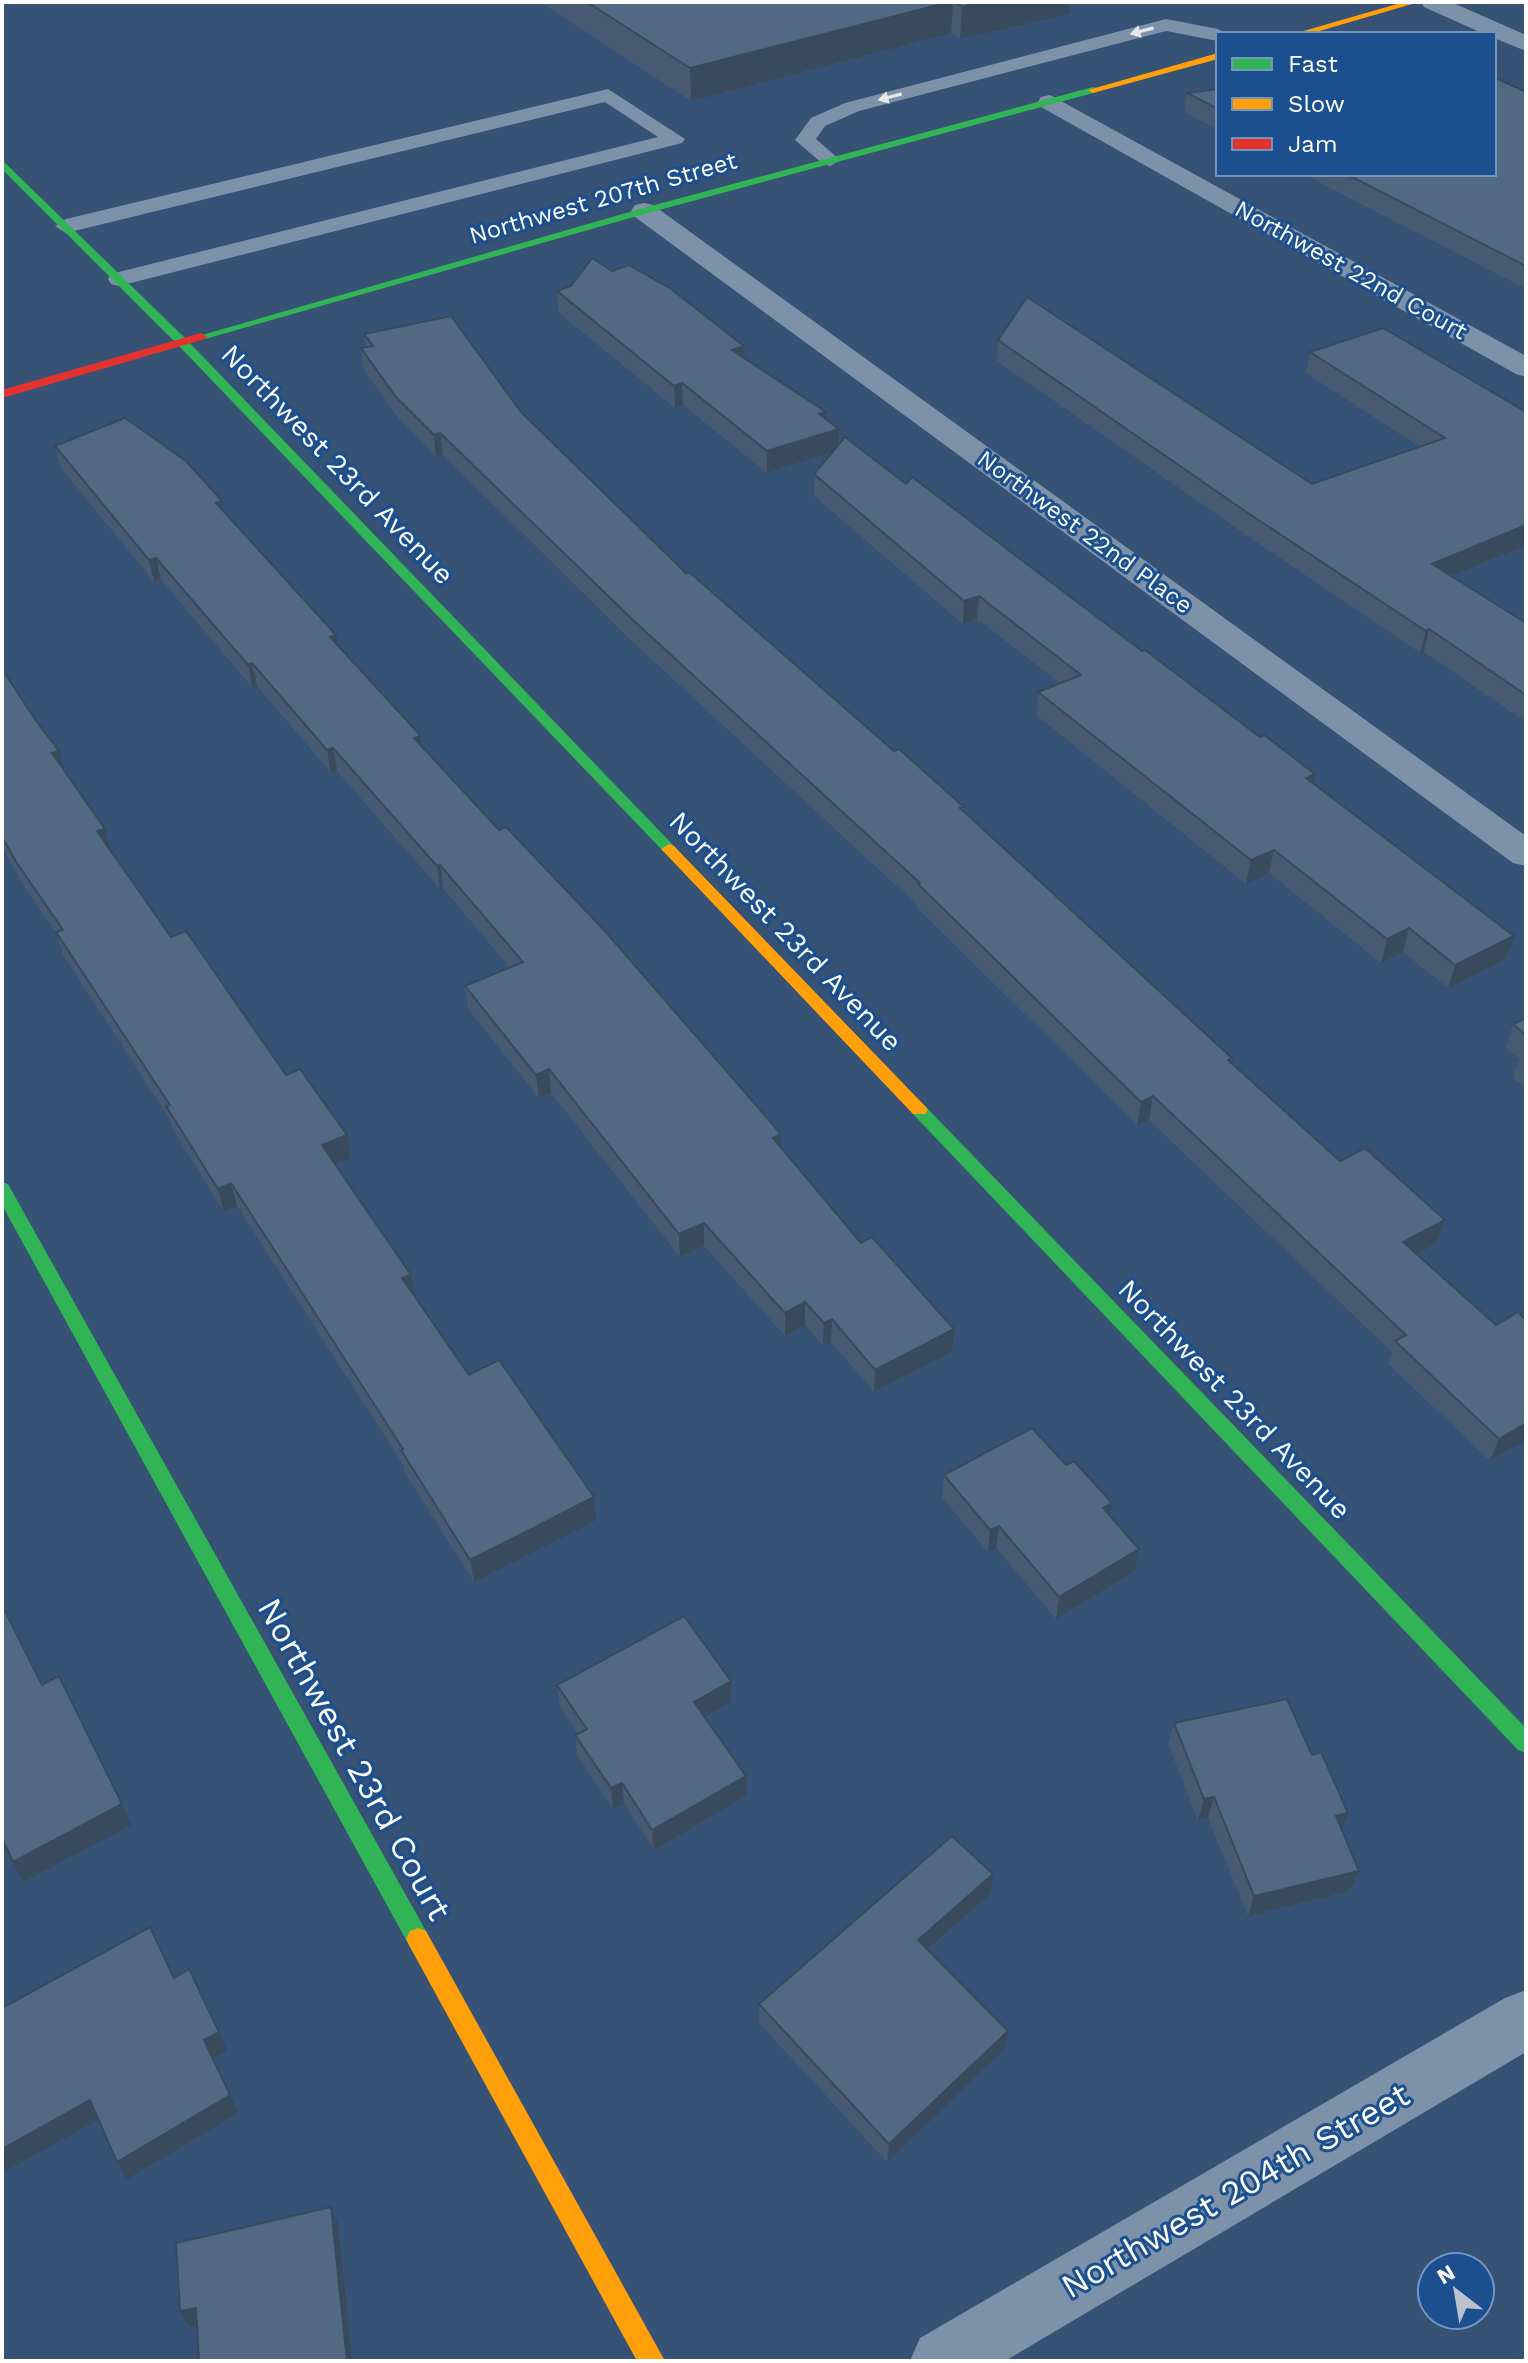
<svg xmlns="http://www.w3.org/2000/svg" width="1528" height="2363" font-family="'Work Sans',sans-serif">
  <rect width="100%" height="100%" fill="#365274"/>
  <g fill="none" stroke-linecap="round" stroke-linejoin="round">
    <g fill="#7d92a8" fill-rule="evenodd">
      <polygon points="1166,19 1218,29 1227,34 1218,34 1218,41 1166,31 859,111 825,126 816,139 840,160 830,166 823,164 795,140 811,118 845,103"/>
      <polygon points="608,89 685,139 682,143 119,286 111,284 108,279 111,274 658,137 605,102 66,233 55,226 66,219"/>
    </g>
    <g fill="#7d92a8" fill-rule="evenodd">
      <polygon points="1421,2 1451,2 1526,35 1526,51 1494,38 1494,34 1484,34 1424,7"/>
      <polygon points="1050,95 1526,356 1526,377 1516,374 1041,107 1038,102 1041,97"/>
      <polygon points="644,203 653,205 1526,836 1526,866 1513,863 635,217 631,211 635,205"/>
      <polygon points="1526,1990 1526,2052 1005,2361 910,2361 920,2338 1505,1998"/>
    </g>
    <g fill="#30b455" fill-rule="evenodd">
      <polygon points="1093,87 1097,88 1097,92 648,213 205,339 195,337 640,209"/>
      <polygon points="2,160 186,339 674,846 677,849 674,852 664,852 178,345 2,169"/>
      <polygon points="919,1104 925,1106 1526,1728 1526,1753 1518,1750 913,1114 910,1110"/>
      <polygon points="2,1182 8,1184 426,1931 430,1939 426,1947 418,1950 410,1947 2,1205"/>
    </g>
    <g fill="#ff9f0a" fill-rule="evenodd">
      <polygon points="1404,2 1419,2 1309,34 1293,34"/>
      <polygon points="1218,53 1218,59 1093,93 1088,90"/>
      <polygon points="669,844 674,846 925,1106 928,1110 925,1114 913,1114 664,852 661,849"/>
      <polygon points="418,1928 426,1931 665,2361 637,2361 410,1947 406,1939 410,1931"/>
    </g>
    <polygon fill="#e5322d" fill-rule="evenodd" points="201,333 207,337 205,339 2,398 2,390"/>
  </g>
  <g fill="#475a72">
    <polygon points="540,2 1070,2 1069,14 960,39 951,33 691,101"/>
    <polygon points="1218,89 1218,130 1184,112 1187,93"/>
    <polygon points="1526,92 1526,289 1303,174 1494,174"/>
    <polygon points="612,271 744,346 745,358 839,429 838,445 906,484 1260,737 1315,774 1313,783 1506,959 1448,988 1403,952 1381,963 1269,873 1246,884 1036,715 1038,692 1060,683 977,619 963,624 814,496 814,474 832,452 767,473 683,405 675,408 558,312 557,291"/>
    <polygon points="364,334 521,412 686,573 894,751 964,807 964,812 1231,1063 1340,1161 1445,1220 1437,1243 1416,1254 1496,1325 1526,1320 1526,1440 1490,1461 1388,1364 1392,1352 1149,1120 1137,1125 916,907 916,904 635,644 443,455 436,457 399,419 364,370 361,348 366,347"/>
    <polygon points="998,340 1312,484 1420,447 1306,373 1310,352 1526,412 1526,545 1451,576 1526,623 1526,722 1424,652 1420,653 1242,532 997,361"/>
    <polygon points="55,446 224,512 336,635 338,646 421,736 423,747 781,1134 781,1147 861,1243 954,1329 952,1352 874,1392 831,1342 823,1346 805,1325 785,1336 704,1246 680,1257 551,1093 539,1098 468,1009 465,986 510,968 443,888 440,889 337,771 331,773 257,686 252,687 161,580 154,582 61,468"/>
    <polygon points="2,669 65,773 111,852 171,937 286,1075 351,1158 336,1165 411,1275 414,1296 469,1375 596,1520 474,1582 405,1473 404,1466 237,1206 224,1212 173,1130 169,1118 63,955 56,933 24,886 2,848"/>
    <polygon points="1526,1018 1526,1088 1513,1078 1519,1059 1506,1048 1513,1024"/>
    <polygon points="1066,1465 1112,1503 1110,1516 1139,1549 1135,1571 1056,1619 996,1548 988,1552 942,1498 944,1475"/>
    <polygon points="731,1681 731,1702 705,1717 746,1776 746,1796 654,1850 624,1803 613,1809 577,1756 575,1735 578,1733 560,1707 557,1685"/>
    <polygon points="1174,1723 1342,1829 1359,1871 1350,1891 1248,1916 1208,1818 1198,1820 1168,1744"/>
    <polygon points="990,1894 928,1950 1004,2050 887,2162 759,2023 759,2004"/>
  </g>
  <g fill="#394a5c">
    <polygon points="950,2 953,2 951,33 691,101 690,68"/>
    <polygon points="984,2 1070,2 1069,14 960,39 962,7"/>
    <polygon points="744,346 745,367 732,350"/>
    <polygon points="682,383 683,405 675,408 674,386"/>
    <polygon points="826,412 826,433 839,429 838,450 767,473 767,451 819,414"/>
    <polygon points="440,433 443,455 436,457 434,435"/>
    <polygon points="222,501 226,523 216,503"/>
    <polygon points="1526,525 1526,545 1427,586 1432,564"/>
    <polygon points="156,558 161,580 154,582 149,560"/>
    <polygon points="979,596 977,619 963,624 964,601"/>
    <polygon points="1429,629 1424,652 1420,653 1426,631"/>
    <polygon points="336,635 340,658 330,637"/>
    <polygon points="252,663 257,686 252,687 248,665"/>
    <polygon points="421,736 424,759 414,738"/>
    <polygon points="333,748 337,771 331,773 327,750"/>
    <polygon points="59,751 66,774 52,753"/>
    <polygon points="1315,774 1310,797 1306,778"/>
    <polygon points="105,829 111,852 97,831"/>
    <polygon points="1274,850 1269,873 1246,884 1251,860"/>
    <polygon points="440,865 443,888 440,889 437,866"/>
    <polygon points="1409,928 1403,952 1381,963 1387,939"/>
    <polygon points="1514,936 1506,959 1448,988 1455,965"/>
    <polygon points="549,1069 551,1093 539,1098 536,1075"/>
    <polygon points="1153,1096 1149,1120 1137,1125 1141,1102"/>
    <polygon points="781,1134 781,1157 773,1138"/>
    <polygon points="347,1135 351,1158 327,1168 322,1145"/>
    <polygon points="231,1183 237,1206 224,1212 218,1189"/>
    <polygon points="1445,1220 1437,1243 1396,1265 1403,1242"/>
    <polygon points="704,1223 704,1246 680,1257 679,1234"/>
    <polygon points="411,1275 415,1298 402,1278"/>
    <polygon points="805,1302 805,1325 785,1336 785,1313"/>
    <polygon points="832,1319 831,1342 823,1346 824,1323"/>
    <polygon points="954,1329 952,1352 874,1392 875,1370"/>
    <polygon points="1526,1423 1526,1440 1490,1461 1499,1439"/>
    <polygon points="594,1497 596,1520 474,1582 470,1560"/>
    <polygon points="1112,1503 1108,1525 1103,1508"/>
    <polygon points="999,1526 996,1548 988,1552 990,1530"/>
    <polygon points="1139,1549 1135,1571 1056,1619 1059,1597"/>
    <polygon points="731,1681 731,1702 695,1723 694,1702"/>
    <polygon points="746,1776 746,1796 654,1850 652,1830"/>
    <polygon points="622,1783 624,1803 613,1809 611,1788"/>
    <polygon points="1214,1797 1208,1818 1198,1820 1204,1799"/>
    <polygon points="122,1804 131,1825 23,1882 13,1862"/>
    <polygon points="1348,1813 1340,1833 1336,1816"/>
    <polygon points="2,1837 8,1849 2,1852"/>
    <polygon points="1359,1871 1350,1891 1248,1916 1254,1896"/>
    <polygon points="993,1874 990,1894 916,1960 918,1940"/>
    <polygon points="1008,2031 1004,2050 887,2162 889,2144"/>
    <polygon points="219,2032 227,2051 213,2059 204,2040"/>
    <polygon points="230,2095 238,2113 127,2179 117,2162"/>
    <polygon points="90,2100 101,2118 2,2173 2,2149"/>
    <polygon points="331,2207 338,2224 352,2361 347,2361"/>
    <polygon points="196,2308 205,2324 190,2327 180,2311"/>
  </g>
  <g fill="#526984" stroke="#394a5c" stroke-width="2">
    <polygon points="587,2 950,2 690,68"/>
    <polygon points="954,2 984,2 962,7"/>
    <polygon points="1494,77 1526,92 1526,266 1346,174 1494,174"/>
    <polygon points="1218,89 1218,109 1187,93"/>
    <polygon points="592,258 612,271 629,265 671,289 744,346 732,350 826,412 819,414 839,429 767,451 682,383 674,386 557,291 571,286"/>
    <polygon points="1027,297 1312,484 1445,438 1310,352 1383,328 1526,412 1526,525 1432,564 1526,623 1526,695 1429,629 1426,631 1245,511 998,340"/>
    <polygon points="451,316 521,412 686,573 689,572 894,751 899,749 964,807 960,808 1232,1058 1228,1060 1340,1161 1365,1148 1445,1220 1403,1242 1496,1325 1518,1312 1526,1320 1526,1423 1499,1439 1395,1341 1406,1335 1153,1096 1141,1102 918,884 920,883 634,621 440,433 434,435 396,397 361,348 373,346 364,334"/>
    <polygon points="125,418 186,461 222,501 216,503 336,635 330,637 421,736 414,738 499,830 506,827 604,930 781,1134 773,1138 861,1243 872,1237 954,1329 875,1370 832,1319 824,1323 805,1302 785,1313 704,1223 679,1234 549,1069 536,1075 465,986 523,962 440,865 437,866 333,748 327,750 252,663 248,665 156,558 149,560 55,446"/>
    <polygon points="845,437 906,484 912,477 1142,651 1145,650 1260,737 1264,735 1315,774 1306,778 1514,936 1455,965 1409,928 1387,939 1274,850 1251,860 1038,692 1081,675 979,596 964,601 814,474"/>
    <polygon points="2,669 36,721 59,751 52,753 105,829 97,831 171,937 186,931 286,1075 300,1069 347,1135 322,1145 411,1275 402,1278 469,1375 499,1360 594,1497 470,1560 401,1450 403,1449 231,1183 218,1189 166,1106 170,1105 56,932 63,930 17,863 2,837"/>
    <polygon points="1526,1018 1526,1035 1513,1024"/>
    <polygon points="1032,1428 1066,1465 1074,1461 1112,1503 1103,1508 1139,1549 1059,1597 999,1526 990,1530 944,1475"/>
    <polygon points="2,1605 42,1685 59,1676 122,1804 13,1862 2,1838"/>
    <polygon points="684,1616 731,1681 694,1702 746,1776 652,1830 622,1783 611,1788 575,1735 587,1729 557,1685"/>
    <polygon points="1287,1699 1312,1755 1321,1752 1348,1813 1336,1816 1359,1871 1254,1896 1214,1797 1204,1799 1174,1723"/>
    <polygon points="952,1836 993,1874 918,1940 1008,2031 889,2144 759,2004"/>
    <polygon points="150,1927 174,1978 189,1969 219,2032 204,2040 230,2095 117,2162 90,2100 2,2149 2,2008"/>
    <polygon points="331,2207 347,2361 199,2361 196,2308 180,2311 176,2243"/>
    <polygon points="1526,2355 1526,2361 1517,2361"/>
  </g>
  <defs><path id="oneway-solid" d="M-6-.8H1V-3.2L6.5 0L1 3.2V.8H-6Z" transform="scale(2)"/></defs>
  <g fill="#e5e9ee">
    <use href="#oneway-solid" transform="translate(1142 31) rotate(165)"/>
    <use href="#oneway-solid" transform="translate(890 97) rotate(165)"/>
  </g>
  <g text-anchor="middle" stroke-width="6" stroke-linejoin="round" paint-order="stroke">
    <g font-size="24" fill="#fff" stroke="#1b4f8f">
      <text transform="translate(603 198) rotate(-16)" y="8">Northwest 207th Street</text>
      <text transform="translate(1351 270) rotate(29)" y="8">Northwest 22nd Court</text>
      <text transform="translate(1085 532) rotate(36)" y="8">Northwest 22nd Place</text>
    </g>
    <g font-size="28" fill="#fff" stroke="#1b4f8f">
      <text transform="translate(338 464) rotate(46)" y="10">Northwest 23rd Avenue</text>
      <text transform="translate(786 931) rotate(46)" y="10">Northwest 23rd Avenue</text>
      <text transform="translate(1235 1399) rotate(46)" y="10">Northwest 23rd Avenue</text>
    </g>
    <g font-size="34" fill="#fff" stroke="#1b4f8f">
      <text transform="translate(355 1759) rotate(61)" y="12">Northwest 23rd Court</text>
      <text transform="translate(1235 2190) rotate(-30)" y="12">Northwest 204th Street</text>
    </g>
  </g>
  <rect width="1528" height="2363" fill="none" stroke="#ffffff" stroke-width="8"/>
  <rect x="1216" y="32" width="280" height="144" fill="#1b4f8f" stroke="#7695bc" stroke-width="2"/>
  <rect x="1232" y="58" width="40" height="12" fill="#30b455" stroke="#7695bc" stroke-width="2"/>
  <text x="1288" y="72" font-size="24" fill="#ffffff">Fast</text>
  <rect x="1232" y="98" width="40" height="12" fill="#ff9f0a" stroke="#7695bc" stroke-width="2"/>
  <text x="1288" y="112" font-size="24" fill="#ffffff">Slow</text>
  <rect x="1232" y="138" width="40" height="12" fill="#e5322d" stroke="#7695bc" stroke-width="2"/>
  <text x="1288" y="152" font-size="24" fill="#ffffff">Jam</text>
  <g transform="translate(1456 2291) rotate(329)"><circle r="38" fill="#1b4f8f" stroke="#7695bc" stroke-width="2"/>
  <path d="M0-6L14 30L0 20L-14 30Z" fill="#b9c2ce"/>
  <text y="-12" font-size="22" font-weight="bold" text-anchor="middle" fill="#ffffff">N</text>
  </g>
</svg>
